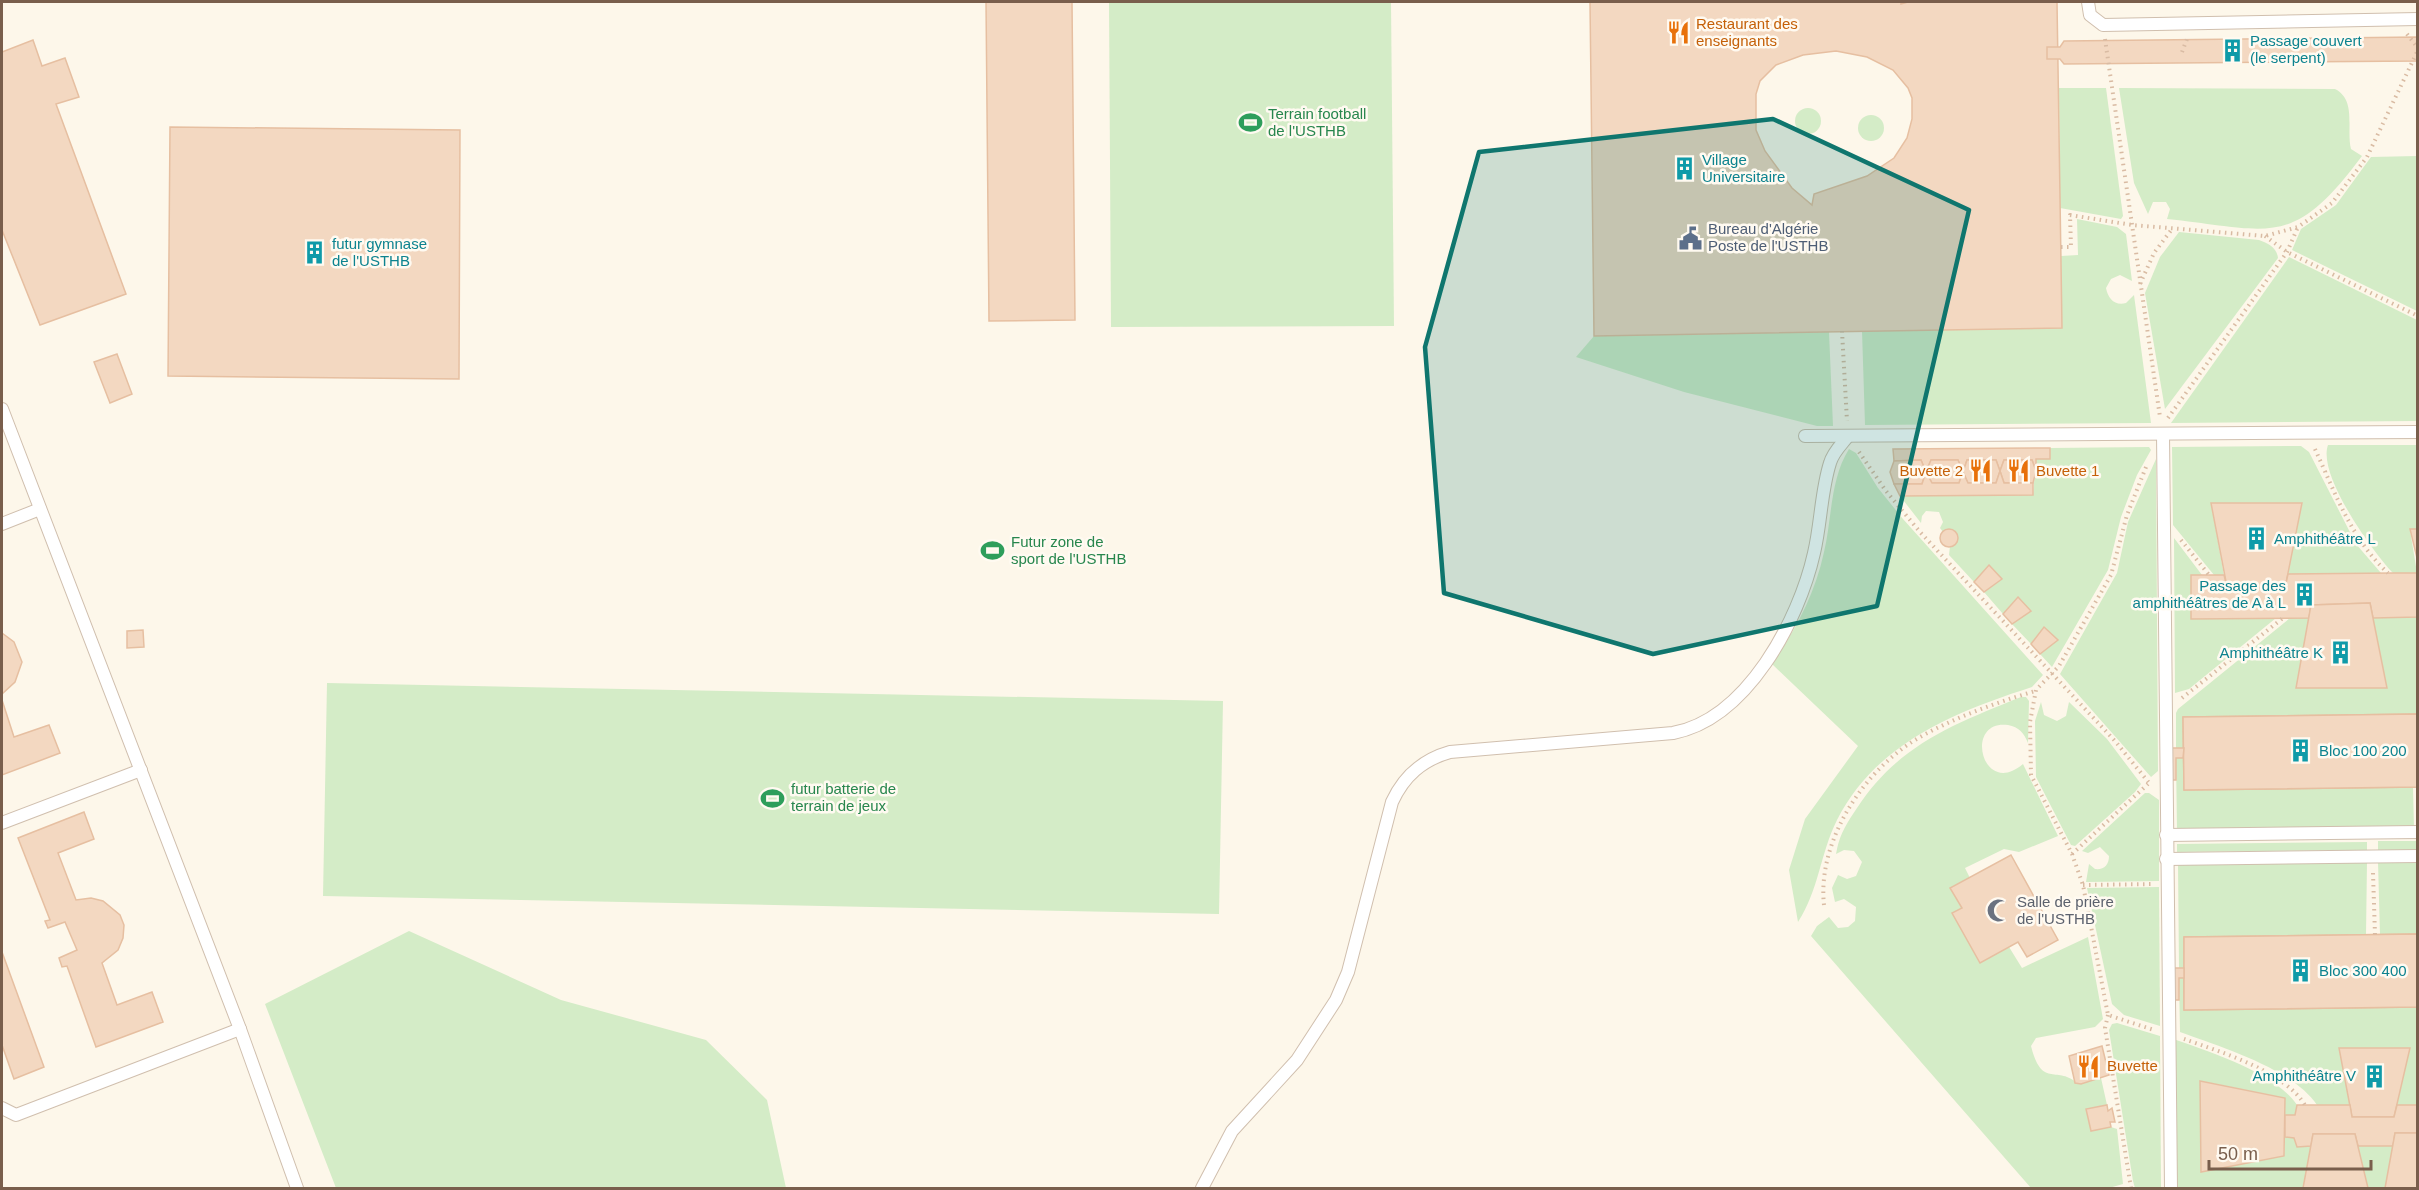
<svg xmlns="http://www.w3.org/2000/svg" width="2419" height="1190" font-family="Arial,sans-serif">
  <rect width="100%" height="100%" fill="#fdf7ea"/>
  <g fill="#d4ecc7">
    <polygon points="1109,2 1391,2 1394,326 1111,327"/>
    <polygon points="2059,88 2106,88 2123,216 2121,219 2060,208"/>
    <path d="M2119,88L2335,89C2357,100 2346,129 2351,149L2362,156C2292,250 2272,230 2167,219L2170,209L2166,202H2153L2148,214L2134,183Z"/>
    <circle cx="1808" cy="121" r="13"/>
    <circle cx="1871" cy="128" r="13"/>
    <polygon points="2417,156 2417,311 2292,250 2301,229 2336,205 2371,157"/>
    <path d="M2077,219L2117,227L2126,234L2132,281L2120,275L2111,279L2106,288C2108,299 2115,306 2126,303L2134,295L2151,423L1865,425L1862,331L2061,256L2078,255Z"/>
    <path d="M2179,232L2259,240C2268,243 2277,248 2278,258L2165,409L2145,293L2160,257Z"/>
    <polygon points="2289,257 2417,320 2417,421 2171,423"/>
    <polygon points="1829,332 1833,426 1817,426 1684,392 1576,357 1594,336"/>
    <path d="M2328,445H2417V529L2410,530L2417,573H2393C2373,552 2317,475 2328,445Z"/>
    <polygon points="2301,446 2309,452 2356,544 2381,573 2288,574 2301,503 2211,503 2224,575 2214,575 2173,525 2172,447"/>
    <polygon points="2149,447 2151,450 2137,475 2121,517 2108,570 2052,667 2040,654 2057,640 2044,627 2031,644 2012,624 2030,610 2018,597 2003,614 1984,592 2002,579 1989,565 1974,582 1949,555 1950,546 1955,544 1958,537 1953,530 1943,532 1940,528 1943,522 1939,512 1926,511 1922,516 1921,523 1900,496 2033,495 2036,459 2050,459 2050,448"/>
    <path d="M1849,449L1856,453L1878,488L1903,519L2043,675L2032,687C1955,712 1876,743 1837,820C1820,854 1819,890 1798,922L1789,870L1805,819L1858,746L1772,664C1796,629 1815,594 1824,552C1832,519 1830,479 1849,449Z"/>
    <polygon points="2156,459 2158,771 2151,777 2060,674 2117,573 2128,522"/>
    <polygon points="2174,538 2202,575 2191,575 2191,619 2276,618 2189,689 2175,693"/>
    <polygon points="2417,617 2417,714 2183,717 2184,748 2176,748 2176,713 2178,709 2290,618 2309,618 2296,688 2387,688 2373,618"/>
    <polygon points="327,683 1223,701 1219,914 323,896"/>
    <path d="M2021,697H2026L2029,701L2028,743C2024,733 2019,727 2008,725C1963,719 1982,799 2023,764L2058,836L2019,852L2004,849L1965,868L1970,878L1951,889L1962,908L2009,947L2022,968L2088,937L2103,1019L2095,1027L2036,1038L2031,1046C2042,1090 2057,1064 2078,1084L2101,1078L2107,1105L2086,1109L2091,1131L2111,1127L2117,1129L2123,1184L2109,1188H2031L1811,936L1817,926L1829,917L1838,928L1848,927L1855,921L1856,907L1844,899L1835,902L1832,888L1838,875L1847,879L1856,876L1862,862L1854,851L1844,850L1836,854L1837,849C1840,834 1848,821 1857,808C1898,745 1954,724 2021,697Z"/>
    <polygon points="2041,702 2044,715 2057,721 2066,716 2069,702 2107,739 2141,784 2135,792 2075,846 2071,845 2036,777 2035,721"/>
    <polygon points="2176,758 2183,758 2184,790 2413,787 2414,829 2177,831"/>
    <path d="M2145,793H2149L2159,800V881L2086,882L2089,864L2095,869C2104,870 2109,865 2109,856L2100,847L2088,853L2082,851Z"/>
    <rect x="2378" y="841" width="39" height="9"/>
    <polygon points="2367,842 2367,850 2177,852 2177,844"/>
    <polygon points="2367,862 2366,935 2184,937 2184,968 2179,968 2178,864"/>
    <polygon points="2378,862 2417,862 2417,934 2380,935"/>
    <polygon points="2159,887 2160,1026 2124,1015 2112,1004 2087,888"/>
    <polygon points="409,931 561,1000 706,1040 767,1100 786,1188 336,1188 265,1004"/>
    <path d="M2179,978H2184L2185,1010L2417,1007V1105H2397L2409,1048H2339L2350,1105H2317C2292,1068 2220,1047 2180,1032Z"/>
    <polygon points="2117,1023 2160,1036 2161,1188 2135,1188 2133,1181 2109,1030 2112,1024"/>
    <path d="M2173,1039C2208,1051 2276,1073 2297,1105L2295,1115H2285V1098L2201,1081V1171L2284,1156L2285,1137L2294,1138L2298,1147L2311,1146L2303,1188H2174Z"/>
    <polygon points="2358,1146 2393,1146 2385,1188 2368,1188"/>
  </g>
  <g fill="#f3d8c1" stroke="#e6bfa1" stroke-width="1.5" fill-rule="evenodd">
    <polygon points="986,2 1072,2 1075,320 989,321"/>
    <path d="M1590,2H1901V4L1908,2H2057L2062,328L1594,336ZM1836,51L1867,57L1893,70L1908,88L1912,98V119L1907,138L1894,158L1867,176L1814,194L1812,205L1792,188L1765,151L1756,130V94L1760,81L1776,65L1803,55Z"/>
    <polygon points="2418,37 2418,61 2064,64 2060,59 2047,59 2047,47 2060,47 2064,41"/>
    <polygon points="33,40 42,66 65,58 79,97 56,104 126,294 40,325 2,230 2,52"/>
    <polygon points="170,127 460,130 459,379 168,376"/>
    <polygon points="117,354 132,394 110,403 94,362"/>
    <polygon points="2050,448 2050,459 2036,459 2036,471 2032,460 2004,460 2000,471 1996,460 1967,460 1963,472 1958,460 1931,460 1926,472 1921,460 1894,461 1893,449"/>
    <polygon points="1921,460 1926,472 1922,484 1894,484 1890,472 1894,461"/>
    <polygon points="1931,460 1958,460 1963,472 1959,483 1932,483 1926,472"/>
    <polygon points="1967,460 1996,460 2000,471 1996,483 1968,483 1963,472"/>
    <polygon points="2004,460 2032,460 2036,471 2033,483 2004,483 2000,471"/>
    <polygon points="2000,471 2004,483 2033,483 2033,495 1900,496 1894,484 1922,484 1926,472 1932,483 1959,483 1963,472 1968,483 1996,483"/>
    <polygon points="2211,503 2302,503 2285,588 2227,587"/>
    <polygon points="2410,529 2418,529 2418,562"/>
    <circle cx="1949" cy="538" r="9"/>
    <polygon points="1989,565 2002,579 1984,592 1974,582"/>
    <polygon points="2393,573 2418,573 2418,617 2373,618 2370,603 2311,605 2309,618 2191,619 2191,575 2224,575 2227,587 2285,588 2288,574"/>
    <polygon points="2018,597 2031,611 2012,624 2003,614"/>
    <polygon points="2370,603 2387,688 2296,688 2311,605"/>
    <polygon points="2044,627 2058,640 2040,654 2031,644"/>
    <polygon points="143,630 144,647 127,648 127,631"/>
    <polygon points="2,633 14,642 22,662 15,682 2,694"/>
    <polygon points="2,700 14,737 49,725 60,753 2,775"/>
    <polygon points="2418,714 2418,787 2184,790 2183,717"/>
    <polygon points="2418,714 2418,787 2184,790 2183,717"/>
    <polygon points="2170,748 2184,748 2183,758 2176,758 2176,780 2170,780"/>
    <polygon points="84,812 94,839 58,853 76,900 91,898 103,901 120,915 124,925 123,938 118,950 102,963 117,1005 152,992 163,1022 96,1047 67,966 62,967 59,958 77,950 65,922 48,928 45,921 50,920 18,838"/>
    <polygon points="2011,855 2058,940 2027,957 2018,942 1980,963 1952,913 1962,908 1950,888"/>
    <polygon points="2418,934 2418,1007 2184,1010 2184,937"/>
    <polygon points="2418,934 2418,1007 2184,1010 2184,937"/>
    <polygon points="2,952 44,1067 14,1079 2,1045"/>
    <polygon points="2170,968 2184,968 2184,978 2179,978 2179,1000 2170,1000"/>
    <polygon points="2102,1046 2109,1075 2081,1084 2075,1083 2069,1056"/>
    <polygon points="2339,1048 2410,1048 2394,1117 2352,1117"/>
    <polygon points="2200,1081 2285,1098 2284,1156 2201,1172"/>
    <polygon points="2107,1105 2108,1111 2112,1108 2115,1122 2110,1122 2111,1127 2091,1131 2086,1109"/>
    <polygon points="2297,1105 2350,1105 2352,1117 2394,1117 2397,1105 2418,1105 2418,1133 2395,1133 2393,1146 2358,1146 2355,1134 2313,1134 2311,1146 2297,1147 2294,1138 2285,1137 2285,1115 2295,1115"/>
    <polygon points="2395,1133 2418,1133 2418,1188 2385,1188"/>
    <polygon points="2313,1134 2355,1134 2368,1188 2303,1188"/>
  </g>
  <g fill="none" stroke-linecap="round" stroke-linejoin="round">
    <defs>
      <g id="lane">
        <polyline points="2088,2 2090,15 2103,25 2418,19"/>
        <polyline points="2,409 240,1029 297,1188"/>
        <polyline points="2163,434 2171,1188"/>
        <polyline points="1805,436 2418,432"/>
        <polyline points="2,524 40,509"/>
        <polyline points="2,823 141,770"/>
        <polyline points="2166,835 2418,832"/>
        <polyline points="2166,859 2418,856"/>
        <polyline points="2,1108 16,1115 240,1029"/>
        <path d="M1202,1188L1232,1131L1297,1060L1336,1000L1348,972L1392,802C1404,776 1422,760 1450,752L1673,733C1747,719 1799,620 1814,553C1821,524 1821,491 1830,463C1833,452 1842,444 1848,436"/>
      </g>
    </defs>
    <use href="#lane" stroke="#d0bfae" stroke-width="14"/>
    <g stroke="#d9bba3" stroke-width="4" stroke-dasharray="1.5 4.5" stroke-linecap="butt">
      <polyline points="2407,34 2418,48"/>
      <polyline points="2105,39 2160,417"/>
      <polyline points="2182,52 2187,39"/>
      <polyline points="2265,236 2287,252 2418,316"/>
      <polyline points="2061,247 2071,247 2070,215 2132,225 2265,236 2298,227 2332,203 2367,157 2418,50"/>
      <polyline points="2140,284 2154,253 2172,229"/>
      <polyline points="1842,331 1847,421"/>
      <polyline points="2168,418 2287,252 2298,227"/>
      <path d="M2315,449C2335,493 2352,540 2388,573"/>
      <polyline points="1859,452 1886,491 1920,532 2115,741 2150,784"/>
      <polyline points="2146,467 2127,515 2111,575 2059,666 2036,690 2030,722 2031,775 2072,854 2083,885 2108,1015 2154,1030"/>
      <polyline points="2181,540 2209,575"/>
      <polyline points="2182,698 2283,618"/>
      <polyline points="2072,854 2148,784"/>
      <polyline points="2373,873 2375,935"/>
      <polyline points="2083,885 2154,884"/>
      <path d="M1824,905C1817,841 1864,769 1920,737C1956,717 1995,703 2035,691"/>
      <polyline points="2108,1015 2105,1028 2131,1188"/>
      <path d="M2184,1039C2221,1052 2284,1071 2305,1105"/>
    </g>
    <use href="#lane" stroke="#fff" stroke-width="12"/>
  </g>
  <path fill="#0f766e" fill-opacity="0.2" stroke="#0f766e" stroke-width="4.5" stroke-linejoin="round" d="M1773,119L1969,210L1877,606L1653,654L1444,593L1425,347L1479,152Z"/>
  <defs>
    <symbol id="restaurant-bare" viewBox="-9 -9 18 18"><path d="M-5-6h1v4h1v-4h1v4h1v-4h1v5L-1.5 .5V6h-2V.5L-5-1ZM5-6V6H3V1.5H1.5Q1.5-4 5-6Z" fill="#e8710a" stroke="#fffaf1" stroke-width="2.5" paint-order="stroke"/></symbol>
    <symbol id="building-bare" viewBox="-9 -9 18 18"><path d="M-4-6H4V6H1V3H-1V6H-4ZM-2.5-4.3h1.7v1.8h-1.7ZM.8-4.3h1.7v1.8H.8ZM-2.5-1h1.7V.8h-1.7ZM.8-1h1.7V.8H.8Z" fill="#0f9aa8" stroke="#fffaf1" stroke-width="2.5" paint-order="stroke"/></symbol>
    <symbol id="stadium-bare" viewBox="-9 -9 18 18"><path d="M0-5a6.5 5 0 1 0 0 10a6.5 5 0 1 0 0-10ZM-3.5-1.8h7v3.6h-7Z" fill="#2e9e5b" stroke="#fffaf1" stroke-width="2.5" paint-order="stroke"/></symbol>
    <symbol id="civic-bare" viewBox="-9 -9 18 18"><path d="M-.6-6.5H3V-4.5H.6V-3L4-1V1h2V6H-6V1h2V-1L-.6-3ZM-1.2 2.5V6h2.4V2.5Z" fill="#5c6f8a" stroke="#fffaf1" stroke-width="2.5" paint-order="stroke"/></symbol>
    <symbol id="mosque-bare" viewBox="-9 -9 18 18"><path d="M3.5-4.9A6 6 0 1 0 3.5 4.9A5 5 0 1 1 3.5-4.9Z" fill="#6b7280" stroke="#fffaf1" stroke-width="2.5" paint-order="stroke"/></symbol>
  </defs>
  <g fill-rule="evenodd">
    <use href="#restaurant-bare" x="1662" y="16" width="33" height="33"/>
    <use href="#building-bare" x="2216" y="34" width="33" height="33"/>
    <use href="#stadium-bare" x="1234" y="106" width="33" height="33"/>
    <use href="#building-bare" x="1668" y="152" width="33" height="33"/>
    <use href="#civic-bare" x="1674" y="222" width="33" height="33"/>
    <use href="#building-bare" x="298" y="236" width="33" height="33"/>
    <use href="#restaurant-bare" x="1964" y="454" width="33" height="33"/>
    <use href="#restaurant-bare" x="2002" y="454" width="33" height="33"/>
    <use href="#building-bare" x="2240" y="522" width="33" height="33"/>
    <use href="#stadium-bare" x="976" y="534" width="33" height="33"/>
    <use href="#building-bare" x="2288" y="578" width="33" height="33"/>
    <use href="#building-bare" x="2324" y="636" width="33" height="33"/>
    <use href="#building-bare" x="2284" y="734" width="33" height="33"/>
    <use href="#stadium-bare" x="756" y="782" width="33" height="33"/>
    <use href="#mosque-bare" x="1982" y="894" width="33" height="33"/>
    <use href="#building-bare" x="2284" y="954" width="33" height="33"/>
    <use href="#restaurant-bare" x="2072" y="1050" width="33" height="33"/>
    <use href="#building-bare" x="2358" y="1060" width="33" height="33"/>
  </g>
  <g text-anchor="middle" stroke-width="5" stroke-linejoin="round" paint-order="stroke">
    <g font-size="15" fill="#c56008" stroke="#fffaf1" text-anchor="start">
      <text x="1696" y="29">Restaurant des<tspan x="1696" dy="17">enseignants</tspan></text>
      <text x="1963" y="476" text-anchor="end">Buvette 2</text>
      <text x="2036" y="476">Buvette 1</text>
      <text x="2107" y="1071">Buvette</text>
    </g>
    <g font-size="15" fill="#0d838f" stroke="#fffaf1" text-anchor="start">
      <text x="2250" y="46">Passage couvert<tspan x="2250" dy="17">(le serpent)</tspan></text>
      <text x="1702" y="165">Village<tspan x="1702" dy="17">Universitaire</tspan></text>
      <text x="332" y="249">futur gymnase<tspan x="332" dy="17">de l'USTHB</tspan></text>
      <text x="2274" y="544">Amphithéâtre L</text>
      <text x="2286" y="591" text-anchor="end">Passage des<tspan x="2286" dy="17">amphithéâtres de A à L</tspan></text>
      <text x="2323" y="658" text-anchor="end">Amphithéâtre K</text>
      <text x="2319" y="756">Bloc 100 200</text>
      <text x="2319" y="976">Bloc 300 400</text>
      <text x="2356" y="1081" text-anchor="end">Amphithéâtre V</text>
    </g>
    <g font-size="15" fill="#27864d" stroke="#fffaf1" text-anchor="start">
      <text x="1268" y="119">Terrain football<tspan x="1268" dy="17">de l'USTHB</tspan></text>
      <text x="1011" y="547">Futur zone de<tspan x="1011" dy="17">sport de l'USTHB</tspan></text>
      <text x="791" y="794">futur batterie de<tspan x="791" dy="17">terrain de jeux</tspan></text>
    </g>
    <g font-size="15" fill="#4e5e75" stroke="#fffaf1" text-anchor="start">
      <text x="1708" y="234">Bureau d'Algérie<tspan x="1708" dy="17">Poste de l'USTHB</tspan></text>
    </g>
    <g font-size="15" fill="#5b616d" stroke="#fffaf1" text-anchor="start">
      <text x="2017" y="907">Salle de prière<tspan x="2017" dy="17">de l'USTHB</tspan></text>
    </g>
  </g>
  <rect width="2419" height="1190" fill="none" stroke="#795e4c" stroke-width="6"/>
  <path d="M2209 1160v9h162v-9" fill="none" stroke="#795e4c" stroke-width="3"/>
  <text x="2218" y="1160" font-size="18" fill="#795e4c" stroke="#fffaf1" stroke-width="4.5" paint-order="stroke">50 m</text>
</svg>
